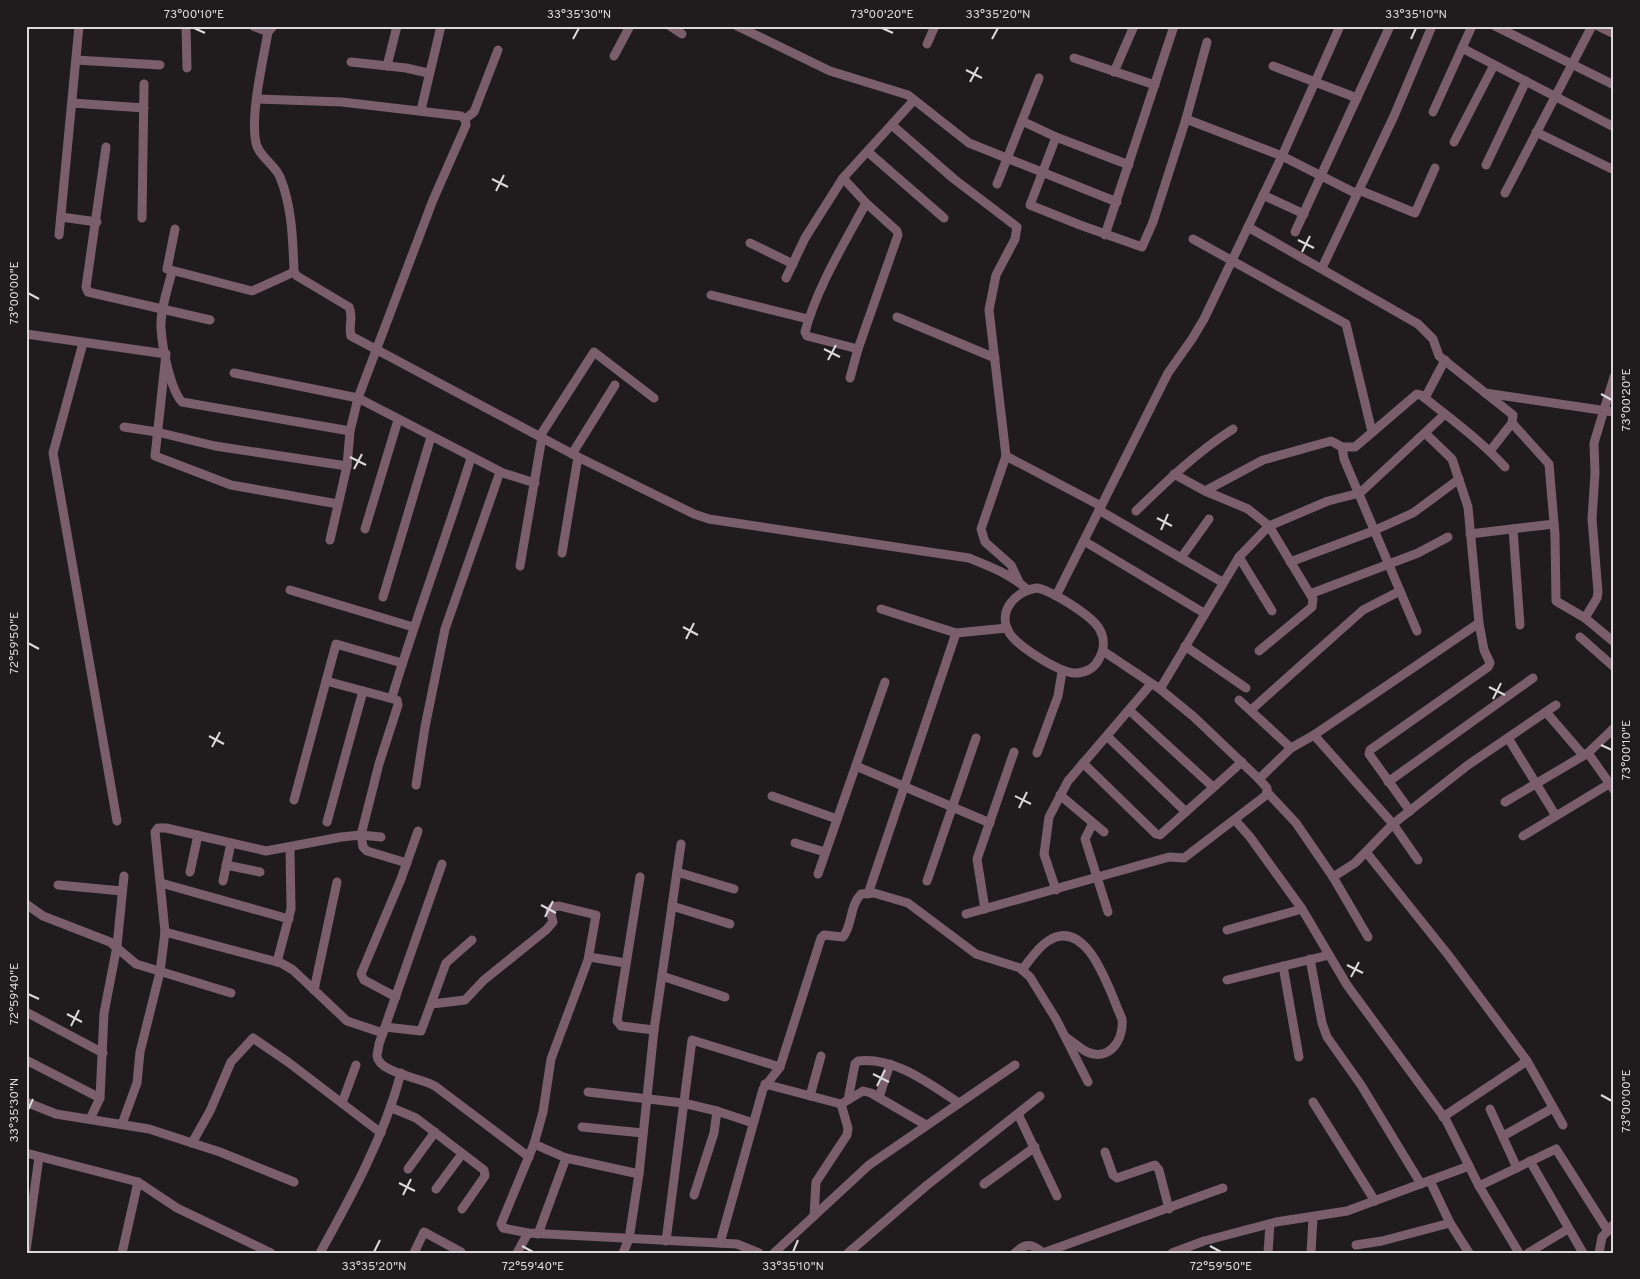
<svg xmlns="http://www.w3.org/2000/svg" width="1640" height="1279" font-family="Overpass,sans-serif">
  <rect width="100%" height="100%" fill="#201c1e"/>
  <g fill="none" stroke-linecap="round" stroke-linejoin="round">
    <g stroke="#7a5e6a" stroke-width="9">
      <polyline points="186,26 187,68"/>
      <polyline points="253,26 268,32"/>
      <path d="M273,26L268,32C263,61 250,115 256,143C258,155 275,165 280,177C292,206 293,241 294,272L297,276L349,307C354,317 348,325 351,336L578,457L694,514L709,519L969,558C989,566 1010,574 1027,589"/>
      <polyline points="670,26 682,34"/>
      <polyline points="737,26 830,71 908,95 969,143 1117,202"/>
      <polyline points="1495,26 1614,85"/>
      <polyline points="1598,26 1614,34"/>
      <polyline points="927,44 935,26"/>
      <polyline points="1462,48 1614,127"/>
      <polyline points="614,56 630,26"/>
      <polyline points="1074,58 1155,85"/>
      <polyline points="76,60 160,65"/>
      <polyline points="351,62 406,68 428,73"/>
      <polyline points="387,66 397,26"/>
      <polyline points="1273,66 1357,98"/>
      <polyline points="1114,72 1134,26"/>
      <polyline points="257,99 342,102 461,116 465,119"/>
      <polyline points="72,103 144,108"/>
      <polyline points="421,110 441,26"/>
      <polyline points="1433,112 1472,26"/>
      <polyline points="465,119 474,112 498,50"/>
      <polyline points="1186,119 1282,156 1357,194"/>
      <polyline points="1022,121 1056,137 1129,165"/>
      <polyline points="893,126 954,179 1017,227 1015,239 996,275 989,310 1006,456 981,529 985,542 1011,565 1019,582"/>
      <polyline points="1536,132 1614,170"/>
      <polyline points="1056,137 1030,205 1080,225 1142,247 1153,222 1186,119 1207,42"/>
      <polyline points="1454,142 1494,65"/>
      <polyline points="106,147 86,287 88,292 210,320"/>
      <polyline points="868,152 944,218"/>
      <polyline points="1486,165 1526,81"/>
      <path d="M843,178L866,203L897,231L898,235L858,349L807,336L805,332C817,287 844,244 866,203"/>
      <polyline points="997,184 1039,78"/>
      <polyline points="1359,190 1415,213 1435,168"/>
      <polyline points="1505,193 1592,26"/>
      <polyline points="1263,195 1304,214"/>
      <polyline points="61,217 97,222"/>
      <polyline points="142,218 144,84"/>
      <polyline points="1248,227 1418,324 1433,339 1439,356 1513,415 1512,423 1490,451"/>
      <polyline points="175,229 167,269 252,291 294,272"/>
      <polyline points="1295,232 1390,26"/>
      <polyline points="59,235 79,26"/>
      <polyline points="1105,235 1174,26"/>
      <polyline points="1193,239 1346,324 1372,432"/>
      <polyline points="750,243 793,264"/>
      <polyline points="1322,268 1394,116 1432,26"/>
      <path d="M172,271C168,289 160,309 161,328C162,346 170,389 182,402L350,431"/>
      <polyline points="786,278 805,238 843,178 914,100"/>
      <polyline points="711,295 808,319"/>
      <polyline points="897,317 995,358"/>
      <polyline points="26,334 166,354 155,456 231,485 338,504"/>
      <polyline points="83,343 53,453 117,821"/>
      <polyline points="234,373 358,398 503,473 535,483"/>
      <polyline points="850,378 858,349"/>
      <polyline points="1485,393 1614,412"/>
      <polyline points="1425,398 1445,360"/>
      <polyline points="1512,423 1549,464 1555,535 1556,601 1585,618 1614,642"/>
      <polyline points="124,427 157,432 215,446 347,466"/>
      <polyline points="540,436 594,352 654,398"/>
      <polyline points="1342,447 1344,459 1417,631"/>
      <polyline points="572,454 615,385"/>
      <polyline points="1006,456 1101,506"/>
      <polyline points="1174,474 1205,491 1248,509 1269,526 1313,599 1312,607 1259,651"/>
      <path d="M1205,491L1263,460L1331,441L1342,447H1355L1417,394L1421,395C1450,418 1480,440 1505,467"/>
      <polyline points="1099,510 1222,582"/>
      <path d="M1136,511C1167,481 1197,452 1233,429"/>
      <polyline points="365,529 398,420"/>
      <polyline points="1513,529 1520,625"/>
      <polyline points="1470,534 1554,524"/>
      <polyline points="330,540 347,466 350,431 358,398 433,200 466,125 465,119"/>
      <polyline points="1084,541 1204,613"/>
      <polyline points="562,553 578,457"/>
      <polyline points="1239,557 1272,611"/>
      <polyline points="1181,558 1209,519"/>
      <polyline points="1290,562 1373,531 1413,513 1459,479"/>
      <polyline points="520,566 542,437"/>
      <path d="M1037,588C1052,591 1093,616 1100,630C1105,639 1104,650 1099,659C1095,667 1087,672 1078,673C1062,675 1019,647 1010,634C996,612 1015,591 1037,588Z"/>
      <polyline points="290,590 413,627"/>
      <polyline points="1310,594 1418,553 1448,537"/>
      <polyline points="1056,596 1168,373 1192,339 1204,319 1282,156 1340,26"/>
      <polyline points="383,597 431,437"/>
      <polyline points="881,609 956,633"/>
      <polyline points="1585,618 1597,598 1598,592 1592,519 1595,473 1594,443 1614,377"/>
      <polyline points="1580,637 1614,667"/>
      <polyline points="1185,646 1246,688"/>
      <polyline points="1103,651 1160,689 1194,717 1259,779 1267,788 1267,792 1296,823 1333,877 1368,937"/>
      <polyline points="326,681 397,700 398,705 379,764 361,835 363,847 367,851 407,863"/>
      <polyline points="1160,689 1239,557 1269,526 1328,501 1360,493 1445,414"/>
      <path d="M392,697C416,617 446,538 471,458"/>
      <polyline points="1239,700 1291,748"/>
      <polyline points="1129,710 1213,787"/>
      <polyline points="1251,710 1363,610 1400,591"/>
      <polyline points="1546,712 1583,755"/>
      <polyline points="1314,735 1393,824 1418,860"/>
      <polyline points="1108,737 1186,812"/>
      <polyline points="1508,738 1556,816"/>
      <polyline points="1037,753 1058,696 1062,672"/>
      <polyline points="1588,753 1614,790"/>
      <polyline points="1083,763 1156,834 1160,835 1242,762"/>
      <polyline points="856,766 990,823"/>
      <polyline points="1259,779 1291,748 1314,735 1479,623"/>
      <polyline points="1388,782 1533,678"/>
      <polyline points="416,785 425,727 445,629 500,472"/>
      <polyline points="1060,795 1104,832"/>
      <polyline points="772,796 837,819"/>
      <polyline points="294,800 336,644 402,663"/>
      <polyline points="1505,802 1588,753 1614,728"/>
      <polyline points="1410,811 1369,754 1370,750 1488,667 1490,663 1484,650 1479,623 1468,507 1452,459 1425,433"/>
      <polyline points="1235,820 1250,837 1302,909 1347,985 1446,1120 1479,1186 1519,1253"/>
      <polyline points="327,822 363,691"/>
      <polyline points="1093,823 1085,839 1108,912"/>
      <polyline points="1523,836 1609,784"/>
      <polyline points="795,843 825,852"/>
      <polyline points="1366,852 1449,956 1527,1061 1563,1125"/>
      <path d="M442,864L379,1044C379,1047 377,1052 377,1056C379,1073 422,1078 435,1086L529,1157"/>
      <polyline points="226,865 260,872"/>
      <polyline points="190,872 198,835"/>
      <polyline points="677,872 734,889"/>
      <polyline points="818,874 885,682"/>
      <polyline points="640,877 617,1021 621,1026 654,1030"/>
      <polyline points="1333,877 1355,863 1393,824 1468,765 1556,705"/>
      <polyline points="223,881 231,843"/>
      <polyline points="927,881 976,738"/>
      <polyline points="161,883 289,919"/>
      <polyline points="58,885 122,891"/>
      <polyline points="1056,890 1044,854 1049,817 1068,781 1151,684"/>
      <polyline points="868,894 956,633 1007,628"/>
      <polyline points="26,904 43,916 110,942 136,964 231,993"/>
      <polyline points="672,906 730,924"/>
      <polyline points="985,909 977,859 1014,752"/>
      <polyline points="966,914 1169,857 1184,858 1265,796 1267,792"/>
      <polyline points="1227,930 1302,909"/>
      <polyline points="165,932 281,963 293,970 347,1021 383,1033"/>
      <polyline points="589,957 626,963"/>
      <polyline points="1310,959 1322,1023 1327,1037 1361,1085 1421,1184"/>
      <polyline points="277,962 291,909 290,848"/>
      <polyline points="1283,966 1299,1057"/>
      <path d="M1022,970C1030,960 1037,948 1048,941C1088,915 1110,993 1122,1019C1124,1039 1110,1062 1087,1052C1080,1048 1073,1042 1067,1038"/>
      <polyline points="662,976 725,997"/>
      <polyline points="1227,980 1329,955"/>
      <polyline points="314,990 337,882"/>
      <polyline points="396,997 364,980 361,974 401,879 418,831"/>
      <polyline points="432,1004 465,1000 484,980 546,930 553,922 550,911 553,907 559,906 596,915 588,960 551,1059 543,1112 534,1144 501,1224 503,1228 528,1233 737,1244 759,1253"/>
      <polyline points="26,1012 103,1053"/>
      <polyline points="385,1027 421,1031 446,963 472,940"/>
      <polyline points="26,1060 100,1098"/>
      <polyline points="765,1084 841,1104 863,1091 871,1093 926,1125"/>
      <polyline points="588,1092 683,1103 717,1111 753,1123"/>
      <polyline points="810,1096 821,1056"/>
      <polyline points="879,1097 890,1064"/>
      <path d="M848,1100L855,1064L858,1061C896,1057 929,1084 959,1103"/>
      <polyline points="26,1102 56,1114 149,1129 220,1152 294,1182"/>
      <polyline points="1313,1102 1375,1201"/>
      <polyline points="342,1103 356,1065"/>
      <polyline points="392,1108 416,1118 484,1170 485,1176 462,1209"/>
      <polyline points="1490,1109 1517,1168"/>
      <polyline points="1018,1114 1057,1196"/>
      <polyline points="1443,1117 1527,1061"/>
      <polyline points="90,1119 100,1098 104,1013 117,946 124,876"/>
      <polyline points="122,1124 137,1083 140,1052 160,972 165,932 155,832 158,828 166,828 266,851 341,837 361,835 381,837"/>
      <polyline points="582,1127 643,1133"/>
      <polyline points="1503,1136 1553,1108"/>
      <polyline points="192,1143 210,1111 231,1062 253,1038 288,1062 381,1133"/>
      <polyline points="534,1144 566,1158 639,1174"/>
      <polyline points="1105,1152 1113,1175 1117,1178 1155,1165 1159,1170 1169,1209"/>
      <polyline points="26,1153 138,1182 177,1208 271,1253"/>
      <polyline points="1530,1161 1583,1253"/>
      <polyline points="408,1169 435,1132"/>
      <polyline points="1430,1181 1450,1223 1469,1253"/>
      <polyline points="984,1184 1035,1147"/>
      <polyline points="1479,1186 1556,1149 1608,1231"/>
      <polyline points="436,1189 462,1154"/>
      <polyline points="694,1195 714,1133 717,1111"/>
      <polyline points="814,1216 816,1182 847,1135 848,1128 841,1104"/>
      <polyline points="538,1234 566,1158"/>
      <polyline points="666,1241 692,1040 780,1067"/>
      <path d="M720,1243L763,1089L780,1067L821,938L824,935L843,937C853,924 849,907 861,894L874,893L908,903L976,954L1020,968L1030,977L1056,1019L1088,1082"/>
      <polyline points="1356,1245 1382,1241 1450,1223"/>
      <polyline points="26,1251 39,1157"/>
      <polyline points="122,1253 138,1182"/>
      <path d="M320,1253C352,1195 384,1137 401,1073"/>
      <polyline points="414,1253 424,1232 461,1252"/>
      <polyline points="517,1253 528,1233"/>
      <polyline points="623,1253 629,1239 639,1174 654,1030 681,844"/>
      <polyline points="774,1253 869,1165 1015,1065"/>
      <polyline points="848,1253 926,1186 1040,1096"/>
      <path d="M1015,1253C1025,1243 1032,1243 1043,1253"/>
      <polyline points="1043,1253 1223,1188"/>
      <polyline points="1172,1253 1204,1241 1276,1222 1347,1211 1469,1166"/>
      <polyline points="1268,1253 1270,1224"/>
      <polyline points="1311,1253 1313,1218"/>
      <polyline points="1528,1253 1568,1229"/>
      <polyline points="1599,1253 1602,1237 1614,1224"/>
    </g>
  </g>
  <path fill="none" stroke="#dbd9da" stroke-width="2" d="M194,28L205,33M882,28L893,33M573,39L579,28M992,39L998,28M1411,39L1416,28M966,70L982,78M970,82L978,67M492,179L508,187M496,191L504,175M1298,240L1314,248M1302,252L1310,236M28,293L39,299M824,349L840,357M828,360L836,345M1601,394L1612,400M350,457L366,465M354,469L362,454M1157,518L1172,526M1161,530L1168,514M683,627L698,635M686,639L694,623M28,643L39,649M1489,687L1505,695M1493,699L1501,683M209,736L224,744M1601,745L1612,750M212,747L220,732M1015,796L1031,804M1019,808L1027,792M541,905L556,913M545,917L553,901M1347,965L1363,973M1351,977L1359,962M28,994L39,999M67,1014L82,1022M71,1026L79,1010M873,1074L889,1082M877,1086L885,1070M1601,1095L1612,1101M28,1110L33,1099M399,1183L415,1191M403,1195L411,1179M522,1246L533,1252M1210,1246L1221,1252M374,1252L380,1240M793,1252L798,1240"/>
  <rect width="1640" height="1279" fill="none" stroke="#201c1e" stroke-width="55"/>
  <rect x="28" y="28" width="1584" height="1224" fill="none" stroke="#dbd9da" stroke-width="2"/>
  <g font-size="12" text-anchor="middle" fill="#dbd9da">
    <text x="194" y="18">73°00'10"E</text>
    <text x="579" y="18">33°35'30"N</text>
    <text x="882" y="18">73°00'20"E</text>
    <text x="998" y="18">33°35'20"N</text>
    <text x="1416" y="18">33°35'10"N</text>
    <text transform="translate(14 293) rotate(-90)" y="4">73°00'00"E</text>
    <text transform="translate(1626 400) rotate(-90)" y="4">73°00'20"E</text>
    <text transform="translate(14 643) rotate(-90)" y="4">72°59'50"E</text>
    <text transform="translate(1626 750) rotate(-90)" y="4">73°00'10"E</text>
    <text transform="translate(14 994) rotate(-90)" y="4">72°59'40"E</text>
    <text transform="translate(1626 1101) rotate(-90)" y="4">73°00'00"E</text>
    <text transform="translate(14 1110) rotate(-90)" y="4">33°35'30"N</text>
    <text x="374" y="1270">33°35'20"N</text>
    <text x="533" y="1270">72°59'40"E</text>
    <text x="793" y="1270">33°35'10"N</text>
    <text x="1221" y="1270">72°59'50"E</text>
  </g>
</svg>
